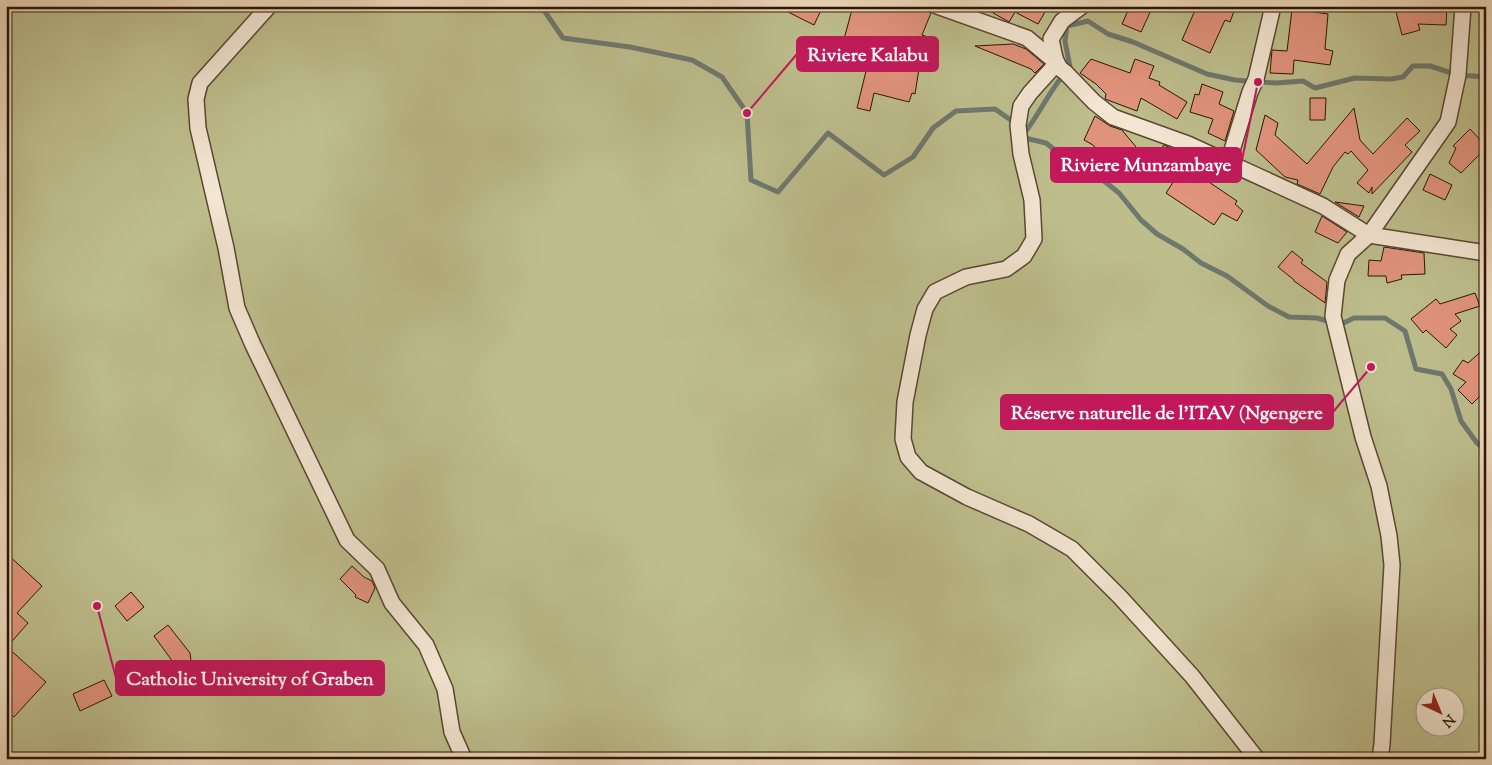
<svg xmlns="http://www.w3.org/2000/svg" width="1492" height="765" font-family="'Sorts Mill Goudy',serif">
  <rect width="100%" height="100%" fill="#edd9bc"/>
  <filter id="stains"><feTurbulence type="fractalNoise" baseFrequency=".004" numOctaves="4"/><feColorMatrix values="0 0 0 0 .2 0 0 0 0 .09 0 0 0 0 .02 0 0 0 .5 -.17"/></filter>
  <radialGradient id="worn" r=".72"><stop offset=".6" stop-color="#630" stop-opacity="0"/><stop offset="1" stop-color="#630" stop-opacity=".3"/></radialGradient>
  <path fill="#bebe8d" stroke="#746a48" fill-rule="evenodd" d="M6,6H1486V759H6ZM1424,698H1454V728H1424Z"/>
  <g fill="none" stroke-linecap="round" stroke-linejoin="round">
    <g stroke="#6e786f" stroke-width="5">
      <polyline points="541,6 563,38 630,47 692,60 722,77 747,113 751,180 778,192 828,133 884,175 913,157 933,128 956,111 995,109 1015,123"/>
      <path d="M1026,131C1041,111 1052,86 1070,67L1065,41L1067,26L1088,21L1108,34L1133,42L1207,74L1235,80L1258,82L1276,83L1303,81L1315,88L1355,78L1391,79L1403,77L1413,66H1430L1458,75L1486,77"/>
      <polyline points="1025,133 1025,138 1046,143 1061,155 1081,176 1099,177 1119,193 1141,220 1157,234 1183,249 1201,263 1227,276 1268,306 1289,317 1317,318 1331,322"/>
      <polyline points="1337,326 1354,318 1385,318 1405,331 1416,369 1442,374 1451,389 1461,421 1477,443 1486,451"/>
    </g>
  </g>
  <g fill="#e1947d" stroke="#2a1603">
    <polygon points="776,6 823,6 814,25"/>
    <polygon points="853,6 916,6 931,13 922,35 931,38 925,58 921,56 915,94 912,93 909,102 874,93 870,111 857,108 867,67 864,67 869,46 844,39"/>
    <polygon points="981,6 1035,6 1045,12 1038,24 1015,12 1009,22"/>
    <polygon points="1130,6 1153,6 1141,32 1122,24"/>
    <polygon points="1192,6 1236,6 1230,22 1225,20 1210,53 1182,40 1196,8"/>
    <polygon points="1414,6 1447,7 1446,25 1418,24 1420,30 1402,35 1395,8 1403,9"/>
    <polygon points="1292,9 1328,14 1325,49 1333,51 1330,65 1294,60 1293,74 1270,73 1272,50 1287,51"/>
    <polygon points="1013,44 1026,49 1044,64 1035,73 1031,69 975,46"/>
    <polygon points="1091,59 1130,73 1135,59 1154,66 1149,78 1160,82 1159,85 1187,102 1177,119 1141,98 1137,111 1105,99 1106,94 1096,84 1080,73"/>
    <polygon points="1202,84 1223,92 1219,104 1234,111 1225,141 1208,133 1213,119 1190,112 1195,94 1199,95"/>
    <polygon points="1310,98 1326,98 1325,120 1310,120"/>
    <polygon points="1354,108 1360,140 1373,154 1407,118 1420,131 1405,145 1412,152 1372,194 1372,187 1369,193 1357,183 1368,170 1351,151 1348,154 1345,152 1333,167 1320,194 1297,184 1298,180 1285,177 1256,150 1265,115 1278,123 1275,135 1307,164"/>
    <polygon points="1095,116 1110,126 1122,130 1151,165 1140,175 1125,159 1114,169 1093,145 1084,140"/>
    <polygon points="1470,129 1486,146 1486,148 1461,173 1449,163 1456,148 1453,146"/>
    <polygon points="1164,145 1179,152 1167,168 1155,155"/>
    <polygon points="1183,167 1194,180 1197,174 1237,201 1235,204 1243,211 1237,221 1222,213 1214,225 1166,193"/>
    <polygon points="1430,174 1452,185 1445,200 1423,190"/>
    <polygon points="1335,202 1364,206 1359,217"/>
    <polygon points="1322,216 1347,232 1338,243 1315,232"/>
    <polygon points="1384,247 1424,253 1425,274 1401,275 1402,279 1387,283 1386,276 1368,276 1369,260 1381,261"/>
    <polygon points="1292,251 1303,260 1301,263 1327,282 1325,303 1294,281 1294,280 1278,267"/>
    <polygon points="1475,293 1480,306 1455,314 1461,321 1450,329 1457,335 1446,348 1426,330 1423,333 1411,319 1436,299 1440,304"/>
    <polygon points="1486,347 1486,390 1472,404 1458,390 1466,382 1453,374 1463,360 1468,363"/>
    <polygon points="6,553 42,586 17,613 28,623 7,647 46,682 14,717 6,710"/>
    <polygon points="352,566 364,577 372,581 375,588 368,603 355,597 356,595 340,579"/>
    <polygon points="131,592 144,607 127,621 115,606"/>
    <polygon points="168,625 190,653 195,692 178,694 173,662 154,636"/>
    <polygon points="104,680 112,696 80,711 73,694"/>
  </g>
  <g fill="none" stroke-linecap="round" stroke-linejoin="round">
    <defs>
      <g id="street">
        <polyline points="269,6 200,83 196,99 198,128 226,248 237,308 253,345 347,540 377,569 392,603 426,645 445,689 452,732 464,759"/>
        <polyline points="937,6 1027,38 1057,63"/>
        <path d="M1082,6L1062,21L1051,39C1054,51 1054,66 1065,72L1094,102L1113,117L1188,144L1323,206L1369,235L1486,253"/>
        <polyline points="1057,63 1030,93 1021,106 1018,125 1021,154 1032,200 1034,239 1024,256 1006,269 966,277 935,292 925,309 918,335 905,402 903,439 908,457 921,472 967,497 1029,524 1072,549 1120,597 1192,676 1257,759"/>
        <polyline points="1228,163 1250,92 1256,79 1273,6"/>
        <polyline points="1380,759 1382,744 1392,565 1389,536 1379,486 1363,437 1333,316 1337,280 1348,254 1369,235 1448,122 1458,75 1463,6"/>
      </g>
    </defs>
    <use href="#street" stroke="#5b4731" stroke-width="18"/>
    <use href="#street" stroke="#f3e6d3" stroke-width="15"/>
  </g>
  <path fill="none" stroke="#c2185b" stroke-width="2" d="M747 113L797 54M1258 82L1241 165M1371 367L1333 412M97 606L116 678"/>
  <g fill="#c2185b" stroke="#f3e6d3" stroke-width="2">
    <circle cx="747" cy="113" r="5"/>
    <circle cx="1258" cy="82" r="5"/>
    <circle cx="1371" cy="367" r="5"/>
    <circle cx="97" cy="606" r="5"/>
  </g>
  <g fill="#c2185b" stroke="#c2185b" stroke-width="2">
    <rect x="797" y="37" width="141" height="34" rx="5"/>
    <rect x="1051" y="148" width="190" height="34" rx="5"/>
    <rect x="1001" y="395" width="332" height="34" rx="5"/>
    <rect x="116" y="661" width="268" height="34" rx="5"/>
  </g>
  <g font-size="19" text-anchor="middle" font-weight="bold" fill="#fff">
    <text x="868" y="61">Riviere Kalabu</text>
    <text x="1146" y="171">Riviere Munzambaye</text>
    <text x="1167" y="419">Réserve naturelle de l'ITAV (Ngengere</text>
    <text x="250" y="685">Catholic University of Graben</text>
  </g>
  <rect width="1492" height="765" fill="none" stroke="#edd9bc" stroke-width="25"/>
  <rect x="8" y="8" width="1477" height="750" fill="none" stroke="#2a1603" stroke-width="2.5"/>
  <rect x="12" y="12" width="1467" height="740" fill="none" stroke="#2a1603"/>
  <g transform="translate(1440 712) rotate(136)"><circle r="24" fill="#f3e6d3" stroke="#a39380"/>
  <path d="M0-4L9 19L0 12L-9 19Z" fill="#8f2418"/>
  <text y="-8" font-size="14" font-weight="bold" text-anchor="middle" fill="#2a1603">N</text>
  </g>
  <rect width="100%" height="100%" filter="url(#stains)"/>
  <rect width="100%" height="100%" fill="url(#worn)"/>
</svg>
